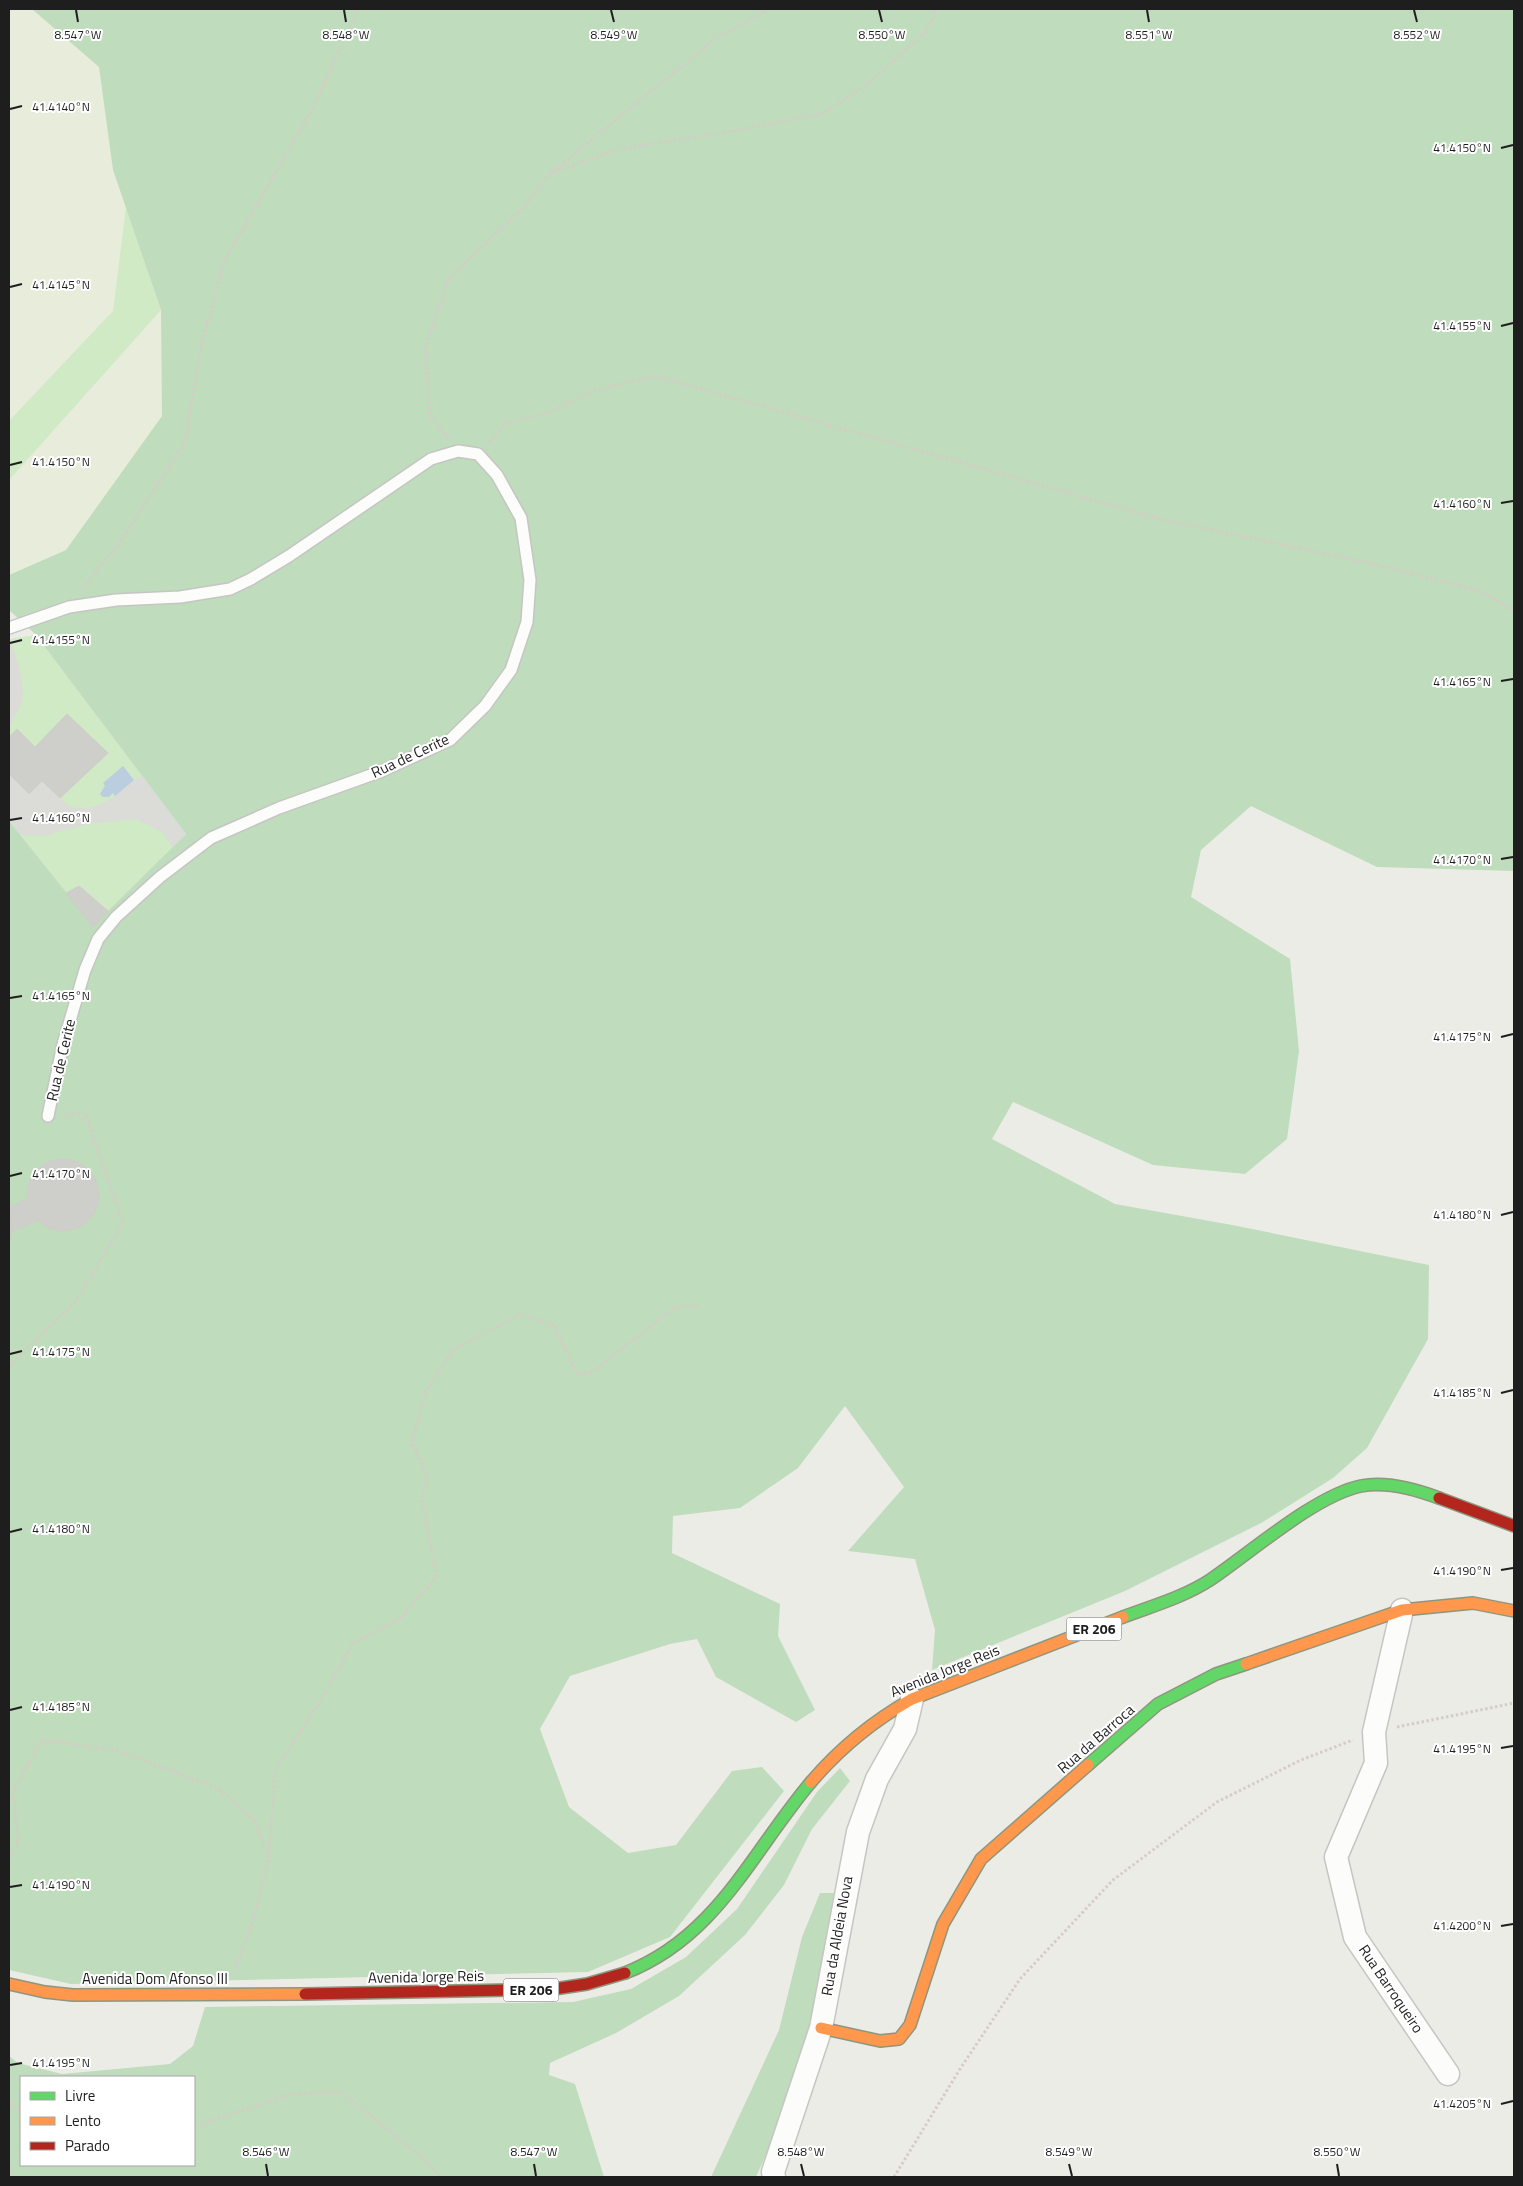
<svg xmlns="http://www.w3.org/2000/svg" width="1523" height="2186" font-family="'Titillium Web',sans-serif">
  <rect width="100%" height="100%" fill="#ecece7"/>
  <polygon fill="#dbdbd8" points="36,635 186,834 93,927 9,821 9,640"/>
  <g fill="#e7edda">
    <polygon points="9,9 32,9 99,67 113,170 126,207 113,311 9,421"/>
    <polygon points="161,310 162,416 66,550 9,575 9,480"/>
  </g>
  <g fill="#cfeac5">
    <polygon points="126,207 161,310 9,480 9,421 113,311"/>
    <path d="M36,635L142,776L134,780L123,766L102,789L100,794L103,797L113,793L115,796C98,807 75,816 60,798L108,753L67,715L35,747L17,729L9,737C9,724 16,716 21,704C27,685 16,657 10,639Z"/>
    <polygon points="136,819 162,832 173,847 108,911 80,886 66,893 20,835 43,836 88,824"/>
  </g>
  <g fill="#bfdcbc" fill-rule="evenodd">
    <polygon points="32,9 1514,9 1514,871 1377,867 1251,806 1201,850 1191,897 1290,959 1299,1051 1287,1139 1245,1174 1153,1165 1013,1102 992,1139 1115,1204 1232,1225 1429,1265 1428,1339 1367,1448 1333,1478 1263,1522 1125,1591 932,1670 935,1630 915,1559 848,1551 904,1487 845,1406 798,1468 740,1508 673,1516 672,1553 780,1604 778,1636 815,1710 796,1722 716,1677 697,1639 670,1644 570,1676 540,1729 569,1807 628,1853 676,1845 732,1771 762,1767 784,1791 670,1937 588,1972 71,1984 9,1970 9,821 93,926 186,834 36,635 9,610 9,575 66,550 162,416 161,310 113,170 99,67"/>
    <path d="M840,1768L850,1781L812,1829L784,1885L745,1935L679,1996L616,2033L550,2063L549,2075L575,2084L604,2177H9V2056L18,2063L62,2074L170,2064L193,2046L205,2007L573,2002L631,1989L686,1957L737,1909L817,1792ZM21,2077H194V2165H21Z"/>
    <polygon points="820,1893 834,1893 809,2042 784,2114 756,2177 711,2177 779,2030 802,1937"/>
  </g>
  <polygon fill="#bacee0" points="123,766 134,780 115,796 113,793 109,797 103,797 100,794 105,786 103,783"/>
  <g fill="#cececa" stroke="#cfcec8">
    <polygon points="67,714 108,753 60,798 42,781 29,794 9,774 9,737 17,729 35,747"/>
    <polygon points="79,886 108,911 93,927 66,893"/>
    <circle cx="63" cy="1195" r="36"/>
    <polygon points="27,1199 33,1214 38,1221 12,1231 9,1207"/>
    <polygon points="9,1217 12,1231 9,1244"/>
  </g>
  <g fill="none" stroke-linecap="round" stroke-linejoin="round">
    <defs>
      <polyline id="lane" points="9,628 69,607 116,600 180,597 230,589 251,579 289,556 431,459 458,451 478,454 497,475 521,518 530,580 527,622 511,670 485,706 450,740 382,771 279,808 211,838 160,877 116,917 98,939 85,970 63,1044 48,1116"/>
      <g id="street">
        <polyline points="1402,1610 1374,1732 1376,1763 1336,1857 1355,1937 1448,2074"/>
        <polyline points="774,2177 773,2172 821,2028 858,1832 877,1779 905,1729 912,1699"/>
      </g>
      <g id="fast">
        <path d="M1123,1617C1152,1606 1184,1597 1210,1580C1250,1553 1316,1495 1361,1486C1386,1481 1415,1489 1439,1498"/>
        <polyline points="1088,1765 1158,1704 1216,1674 1246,1664"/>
        <path d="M625,1973C717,1937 751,1853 811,1782"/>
      </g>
      <g id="slow">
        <polyline points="1246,1664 1402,1610 1473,1603 1514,1611"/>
        <path d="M811,1782C840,1748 873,1721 912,1699L1123,1617"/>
        <polyline points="9,1984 45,1992 73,1995 305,1994"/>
        <polyline points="821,2028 880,2041 899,2039 910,2025 943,1924 981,1859 1088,1765"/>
      </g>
      <g id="jam">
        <polyline points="1439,1498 1514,1526"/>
        <polyline points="305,1994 554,1989 587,1984 625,1973"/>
      </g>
    </defs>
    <use href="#lane" stroke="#c5c5c3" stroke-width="14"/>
    <use href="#street" stroke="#c5c5c3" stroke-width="25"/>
    <use href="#fast" stroke="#8e967e" stroke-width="14"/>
    <use href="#slow" stroke="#8e967e" stroke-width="14"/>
    <use href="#jam" stroke="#8e967e" stroke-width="14"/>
    <g stroke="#d6ccc7" stroke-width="3" stroke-dasharray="2.5 2.5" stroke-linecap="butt">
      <polyline points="552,172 715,39 769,9"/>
      <polyline points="448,438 430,416 425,349 449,278 525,206 549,174 618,149 727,132 821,114 865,86 925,33 937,9"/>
      <polyline points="489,443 506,423 547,413 595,390 656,376 1164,520 1365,562 1478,590 1514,611"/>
      <polyline points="83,588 120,542 185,442 202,341 224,262 314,106 358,9"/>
      <polyline points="9,1366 75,1302 115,1237 122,1221 85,1113 64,1115"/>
      <polyline points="1397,1727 1514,1703"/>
      <polyline points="9,1860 18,1843 13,1791 42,1740 116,1750 217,1788 255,1821 268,1856"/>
      <polyline points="234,1972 254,1917 269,1859 275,1771 324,1695 352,1644 401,1618 436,1577 422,1499 427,1477 412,1441 425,1393 454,1349 521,1314 554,1325 578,1375 593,1372 675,1307 701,1306"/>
      <polyline points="9,2103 21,2111"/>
      <polyline points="194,2126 291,2094 341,2092 423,2158 439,2177"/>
      <polyline points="9,2161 12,2177"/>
      <polyline points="894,2177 960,2069 1020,1979 1113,1880 1217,1802 1301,1760 1353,1740"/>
    </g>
    <use href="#lane" stroke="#fcfcfb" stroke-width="11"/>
    <use href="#street" stroke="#fcfcfb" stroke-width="22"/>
    <use href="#fast" stroke="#63d668" stroke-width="11"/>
    <use href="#slow" stroke="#ff974d" stroke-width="11"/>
    <use href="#jam" stroke="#b3261e" stroke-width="11"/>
  </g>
  <path fill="none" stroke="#1e1e1e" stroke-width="2" d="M76,10L78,22M344,10L346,22M611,10L614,22M879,10L882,22M1147,10L1149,22M1414,10L1417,22M10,109L22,106M1501,148L1513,145M10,287L22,284M1501,326L1513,323M10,465L22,462M1501,503L1513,501M10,643L22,640M1501,681L1513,679M10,820L22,818M1501,859L1513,857M10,998L22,996M1501,1037L1513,1034M10,1176L22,1173M1501,1215L1513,1212M10,1354L22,1351M1501,1393L1513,1390M10,1532L22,1529M1501,1570L1513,1568M10,1710L22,1707M1501,1748L1513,1746M10,1887L22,1885M1501,1926L1513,1924M10,2065L22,2063M1501,2104L1513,2101M266,2164L268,2176M534,2164L536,2176M801,2164L804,2176M1069,2164L1072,2176M1337,2164L1339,2176"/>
  <g text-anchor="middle" stroke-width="4" stroke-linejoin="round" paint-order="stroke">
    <g fill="#fff" stroke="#626262" stroke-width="1">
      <rect x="1066.5" y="1617.5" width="55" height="23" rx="4"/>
      <rect x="503.5" y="1978.5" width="55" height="23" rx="4"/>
    </g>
    <g font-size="14" font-weight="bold" fill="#1e1e1e">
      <text x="1094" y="1634">ER 206</text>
      <text x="531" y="1995">ER 206</text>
    </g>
    <g font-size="15" fill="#1e1e1e" stroke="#fff">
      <text transform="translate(410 756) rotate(-25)" y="5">Rua de Cerite</text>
      <text transform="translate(61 1060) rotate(-77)" y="5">Rua de Cerite</text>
      <text transform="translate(945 1671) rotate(-22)" y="5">Avenida Jorge Reis</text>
      <text transform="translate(1096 1739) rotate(-41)" y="5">Rua da Barroca</text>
      <text transform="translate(837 1936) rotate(-80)" y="5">Rua da Aldeia Nova</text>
      <text transform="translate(426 1977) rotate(-1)" y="5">Avenida Jorge Reis</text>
      <text x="155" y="1984">Avenida Dom Afonso III</text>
      <text transform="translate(1391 1989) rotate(56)" y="5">Rua Barroqueiro</text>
    </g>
  </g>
  <g font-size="12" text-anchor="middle" fill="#1e1e1e" stroke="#fff" stroke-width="4" stroke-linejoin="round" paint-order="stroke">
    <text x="78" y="39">8.547°W</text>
    <text x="346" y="39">8.548°W</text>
    <text x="614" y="39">8.549°W</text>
    <text x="882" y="39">8.550°W</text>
    <text x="1149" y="39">8.551°W</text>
    <text x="1417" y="39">8.552°W</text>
    <text x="61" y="111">41.4140°N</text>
    <text x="1462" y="152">41.4150°N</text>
    <text x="61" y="289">41.4145°N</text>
    <text x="1462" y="330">41.4155°N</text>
    <text x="61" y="466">41.4150°N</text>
    <text x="1462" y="508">41.4160°N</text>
    <text x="61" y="644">41.4155°N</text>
    <text x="1462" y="686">41.4165°N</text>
    <text x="61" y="822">41.4160°N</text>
    <text x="1462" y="864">41.4170°N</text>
    <text x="61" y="1000">41.4165°N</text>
    <text x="1462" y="1041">41.4175°N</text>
    <text x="61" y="1178">41.4170°N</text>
    <text x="1462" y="1219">41.4180°N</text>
    <text x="61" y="1356">41.4175°N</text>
    <text x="1462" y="1397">41.4185°N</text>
    <text x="61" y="1533">41.4180°N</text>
    <text x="1462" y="1575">41.4190°N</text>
    <text x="61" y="1711">41.4185°N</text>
    <text x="1462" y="1753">41.4195°N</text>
    <text x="61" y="1889">41.4190°N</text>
    <text x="1462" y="1930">41.4200°N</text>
    <text x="61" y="2067">41.4195°N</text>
    <text x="1462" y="2108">41.4205°N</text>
    <text x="266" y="2156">8.546°W</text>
    <text x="534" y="2156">8.547°W</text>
    <text x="801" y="2156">8.548°W</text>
    <text x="1069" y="2156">8.549°W</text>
    <text x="1337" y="2156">8.550°W</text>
  </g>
  <rect width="1523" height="2186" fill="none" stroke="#1e1e1e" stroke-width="20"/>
  <rect x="20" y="2076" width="175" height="90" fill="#ffffff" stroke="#a5a5a5"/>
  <rect x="30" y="2092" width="25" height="8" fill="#63d668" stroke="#a5a5a5"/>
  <text x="65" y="2101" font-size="15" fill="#1e1e1e">Livre</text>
  <rect x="30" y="2117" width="25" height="8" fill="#ff974d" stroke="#a5a5a5"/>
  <text x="65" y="2126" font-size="15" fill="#1e1e1e">Lento</text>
  <rect x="30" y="2142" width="25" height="8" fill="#b3261e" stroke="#a5a5a5"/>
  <text x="65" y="2151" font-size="15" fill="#1e1e1e">Parado</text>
</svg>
